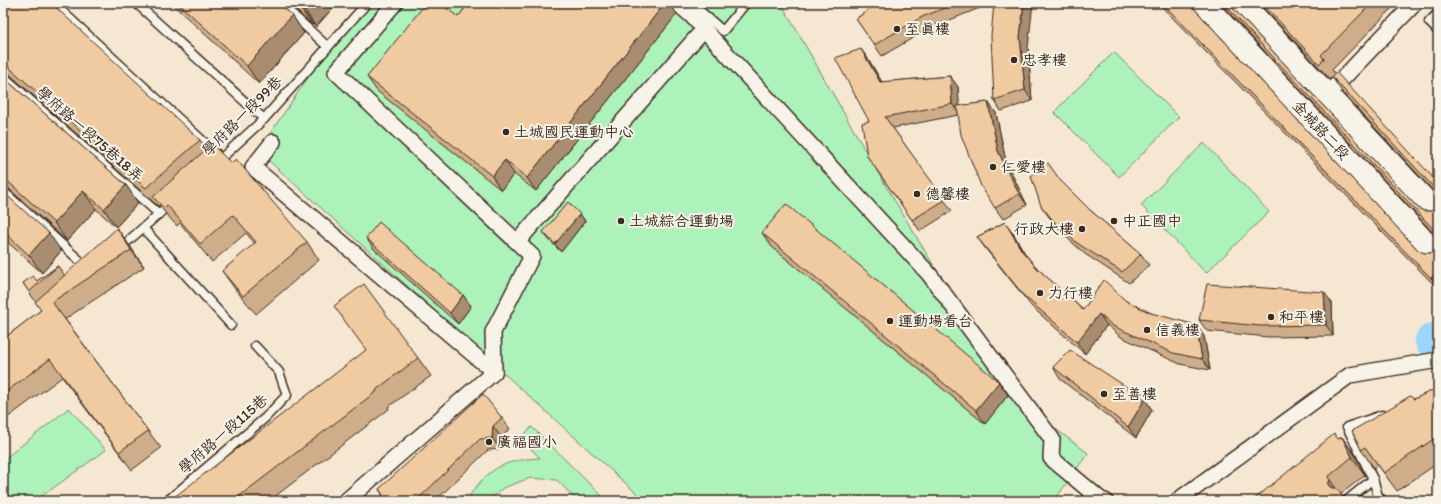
<svg xmlns="http://www.w3.org/2000/svg" width="1441" height="504" font-family="Itim,'LXGW WenKai TC',sans-serif">
  <rect width="100%" height="100%" fill="#f5e7d2"/>
  <filter id="ink" filterUnits="userSpaceOnUse"><feTurbulence type="fractalNoise" baseFrequency=".025" numOctaves="2"/><feDisplacementMap in="SourceGraphic" scale="8" xChannelSelector="R" yChannelSelector="G"/><feConvolveMatrix kernelMatrix="1 2 1 2 8 2 1 2 1" color-interpolation-filters="sRGB"/></filter>
  <g filter="url(#ink)">
    <g fill="#adf1bb" stroke="#748e6c">
      <polygon points="359,3 781,3 877,171 944,283 1042,419 1088,453 1054,501 645,501 258,151"/>
      <polygon points="1114,52 1179,117 1119,177 1054,112"/>
      <polygon points="1204,143 1269,212 1206,273 1141,205"/>
      <polygon points="69,408 106,450 35,501 12,501 3,489 3,460"/>
      <path d="M532,427L607,501H577L557,480L530,478L503,488L489,501H466C487,469 502,460 540,458L520,438Z"/>
    </g>
    <g fill="none" stroke-linecap="round" stroke-linejoin="round">
      <polyline stroke="#9dd4fc" stroke-width="34" points="1432,341 1438,339"/>
      <defs>
        <g id="lane">
          <polyline points="53,3 216,153"/>
          <polyline points="136,3 264,119"/>
          <polyline points="280,3 328,47"/>
          <polyline points="691,3 723,31 746,3"/>
          <polyline points="1438,13 1429,22 1438,31"/>
          <polyline points="3,76 159,214"/>
          <polyline points="216,163 264,119 367,3"/>
          <polyline points="3,191 88,268"/>
          <polyline points="143,228 231,325"/>
          <polyline points="119,249 170,204"/>
          <polyline points="1373,479 1378,496 1383,501"/>
          <polyline points="167,501 265,418 287,395 279,372 255,346"/>
          <polyline points="1346,501 1373,479 1347,427 1382,415"/>
        </g>
        <g id="street">
          <polyline points="395,3 336,72 532,256 493,332 494,372"/>
          <polyline points="677,3 691,15 929,274 1052,439 1051,458 1101,500 1105,501"/>
          <polyline points="1327,95 1415,3"/>
          <polyline points="273,142 253,167 494,372"/>
          <polyline points="518,241 704,29"/>
          <polyline points="346,501 494,372"/>
          <polyline points="1177,501 1350,375 1438,360"/>
        </g>
        <g id="secondary">
          <polyline points="1203,3 1438,256"/>
          <polyline points="1242,3 1438,214"/>
        </g>
      </defs>
      <use href="#lane" stroke="#3b2a1e" stroke-width="11"/>
      <use href="#street" stroke="#3b2a1e" stroke-width="18"/>
      <use href="#secondary" stroke="#3b2a1e" stroke-width="25"/>
      <use href="#lane" stroke="#f7f3e8" stroke-width="8"/>
      <use href="#street" stroke="#f7f3e8" stroke-width="15"/>
      <use href="#secondary" stroke="#f7f3e8" stroke-width="22"/>
    </g>
    <g fill="#ceae8a" stroke="#3b2a1e">
      <polygon points="3,3 200,140 207,149 307,242 319,260 256,314 235,289 222,271 255,244 246,233 212,262 180,223 177,226 166,214 159,205 158,206 7,72 3,71"/>
      <polygon points="171,3 279,3 292,15 304,33 259,84"/>
      <polygon points="288,3 343,3 340,6 337,3 316,27 313,24 312,25"/>
      <polygon points="469,3 669,3 677,14 536,191 514,174 501,190 377,91 367,77 458,17"/>
      <polygon points="877,3 992,3 930,28 882,56 856,19"/>
      <polygon points="1158,3 1191,3 1191,5 1418,250 1424,253 1431,253 1436,250 1438,247 1438,289"/>
      <polygon points="1220,3 1230,3 1230,5 1418,208 1424,211 1431,211 1436,208 1438,205 1438,238"/>
      <polygon points="1259,3 1397,3 1332,70 1335,74 1330,79"/>
      <polygon points="1028,48 1032,101 1001,111 994,100"/>
      <polygon points="869,60 882,82 950,76 958,87 959,106 988,102 996,113 1006,162 1027,205 1003,219 995,208 958,115 893,128 952,211 920,231 867,156 869,121"/>
      <polygon points="3,77 126,185 138,203 116,227 96,209 67,241 7,187 3,186"/>
      <polygon points="1332,77 1438,183 1438,196 1342,92"/>
      <polygon points="1060,180 1090,210 1141,254 1149,265 1129,283 1085,254 1065,236 1049,217 1041,206"/>
      <polygon points="3,192 61,251 42,273 3,238"/>
      <polygon points="580,214 585,221 561,252 549,240 543,232"/>
      <polygon points="1005,222 1013,233 1026,255 1037,268 1083,310 1126,301 1151,313 1204,336 1210,370 1180,364 1121,337 1107,325 1085,354 1032,307 985,248 977,237"/>
      <polygon points="762,233 999,382 1008,395 985,424 772,247"/>
      <polygon points="366,238 463,295 471,306 458,324 374,249"/>
      <polygon points="130,246 144,267 65,319 148,431 161,448 132,470 62,377 3,421 3,339 41,310 23,283 37,281 58,266 65,276"/>
      <polygon points="1332,303 1333,336 1268,337 1207,331 1199,320"/>
      <polygon points="418,358 431,376 388,407 389,409 269,501 169,501"/>
      <polygon points="1053,367 1145,399 1152,410 1136,438 1060,379"/>
      <polygon points="1438,389 1438,463 1397,491 1378,465 1374,468 1361,450 1414,399"/>
      <polygon points="502,418 510,429 501,437 500,449 488,450 435,501 377,501 383,496 379,489"/>
      <polygon points="1342,437 1355,455 1365,475 1341,494 1252,501"/>
    </g>
    <g fill="#a88d70" stroke="#3b2a1e">
      <polygon points="309,3 337,3 316,27 304,9"/>
      <polygon points="338,3 343,3 340,6"/>
      <polygon points="665,3 669,3 677,14 536,191 527,178"/>
      <polygon points="1024,3 1033,3 1028,48 1032,101 1025,90 1020,37"/>
      <polygon points="300,6 313,24 312,25 299,7"/>
      <polygon points="292,15 304,33 259,84 247,66"/>
      <polygon points="861,49 869,60 888,93 880,82"/>
      <polygon points="950,76 958,87 960,115 952,104"/>
      <polygon points="988,102 996,113 1006,162 1027,205 1019,194 998,151"/>
      <polygon points="505,160 514,174 501,190 492,176"/>
      <polygon points="126,185 138,203 116,227 104,209"/>
      <polygon points="83,191 96,209 67,241 54,223"/>
      <polygon points="580,214 585,221 561,252 555,244"/>
      <polygon points="1005,222 1013,233 1029,262 1022,251"/>
      <polygon points="117,228 130,246 144,267 131,250"/>
      <polygon points="49,233 61,251 42,273 29,255"/>
      <polygon points="1438,270 1438,287 1431,278"/>
      <polygon points="1324,292 1332,303 1333,336 1326,325"/>
      <polygon points="463,295 471,306 458,324 450,313"/>
      <polygon points="1099,314 1107,325 1085,354 1077,342"/>
      <polygon points="1196,325 1204,336 1210,370 1202,359"/>
      <polygon points="999,382 1008,395 985,424 976,410"/>
      <polygon points="1145,399 1152,410 1136,438 1128,427"/>
      <polygon points="493,426 501,437 500,449 492,438"/>
      <polygon points="1342,437 1355,455 1365,475 1352,457"/>
      <polygon points="1330,480 1342,497 1329,486 1328,484"/>
    </g>
    <g fill="#f0caa0" stroke="#3b2a1e">
      <polygon points="3,3 51,3 200,140 146,188 3,62"/>
      <polygon points="178,3 279,3 292,15 247,66"/>
      <polygon points="295,3 309,3 304,9 300,6 299,7"/>
      <polygon points="426,3 440,3 458,17 469,3 665,3 527,178 505,160 492,176 367,77"/>
      <polygon points="877,3 957,3 922,17 874,45 856,19"/>
      <polygon points="994,3 1024,3 1020,37 1025,90 994,100 991,36"/>
      <polygon points="1162,3 1189,3 1418,250 1424,253 1431,253 1436,250 1438,247 1438,270 1431,278"/>
      <polygon points="1223,3 1228,3 1418,208 1424,211 1431,211 1436,208 1438,205 1438,235 1437,233"/>
      <polygon points="1262,3 1372,3 1321,55 1324,59 1319,64"/>
      <polygon points="861,49 880,82 950,76 952,104 885,117 945,200 912,220 867,156 862,123 869,121 835,58"/>
      <polygon points="1336,72 1438,183 1438,193 1437,191 1332,77"/>
      <polygon points="3,77 126,185 104,209 83,191 54,223 3,177"/>
      <polygon points="988,102 998,151 1019,194 995,208 981,186 961,135 957,106"/>
      <polygon points="212,144 231,163 236,159 307,242 243,296 222,271 256,242 233,215 200,244 167,205 164,208 153,197"/>
      <polygon points="1048,163 1060,180 1090,210 1141,254 1122,272 1077,243 1057,225 1041,206 1031,176"/>
      <polygon points="3,192 49,233 29,255 3,231"/>
      <polygon points="568,202 580,214 555,244 543,232"/>
      <polygon points="786,204 999,382 976,410 762,233"/>
      <polygon points="379,222 463,295 450,313 366,238"/>
      <polygon points="1005,222 1022,251 1037,268 1083,310 1104,280 1126,301 1151,313 1196,325 1202,359 1173,353 1113,326 1099,314 1077,342 1024,296 977,237"/>
      <polygon points="117,228 131,250 52,302 148,431 119,452 50,359 3,394 3,339 41,310 35,302"/>
      <polygon points="58,266 29,292 23,283 33,276 37,281"/>
      <polygon points="364,284 418,358 376,390 377,391 233,501 169,501 366,350 334,306"/>
      <polygon points="1207,284 1324,292 1326,325 1260,326 1199,320"/>
      <polygon points="1070,350 1145,399 1128,427 1053,367"/>
      <polygon points="1437,388 1438,389 1438,436 1384,473 1365,447 1361,450 1352,431 1410,396 1414,399"/>
      <polygon points="483,394 502,418 493,426 492,438 480,439 416,501 377,501 383,495 379,489"/>
      <polygon points="1334,434 1338,439 1342,437 1352,457 1328,477 1330,480 1328,484 1329,486 1332,488 1336,488 1346,501 1252,501"/>
    </g>
  </g>
  <g fill="#3b2a1e" stroke="#f7f3e8" stroke-width="1.5">
    <circle cx="897" cy="29" r="4"/>
    <circle cx="1014" cy="60" r="4"/>
    <circle cx="506" cy="132" r="4"/>
    <circle cx="993" cy="167" r="4"/>
    <circle cx="917" cy="194" r="4"/>
    <circle cx="621" cy="221" r="4"/>
    <circle cx="1114" cy="221" r="4"/>
    <circle cx="1082" cy="229" r="4"/>
    <circle cx="1040" cy="293" r="4"/>
    <circle cx="1271" cy="317" r="4"/>
    <circle cx="890" cy="321" r="4"/>
    <circle cx="1147" cy="330" r="4"/>
    <circle cx="1104" cy="394" r="4"/>
    <circle cx="489" cy="442" r="4"/>
  </g>
  <g text-anchor="middle" stroke-width="4" stroke-linejoin="round" paint-order="stroke">
    <g font-size="15" fill="#3b2a1e" stroke="#f7f3e8" text-anchor="start">
      <text x="905" y="34">至真樓</text>
      <text x="1022" y="65">忠孝樓</text>
      <text x="514" y="137">土城國民運動中心</text>
      <text x="1001" y="172">仁愛樓</text>
      <text x="925" y="199">德馨樓</text>
      <text x="629" y="226">土城綜合運動場</text>
      <text x="1122" y="226">中正國中</text>
      <text x="1074" y="234" text-anchor="end">行政大樓</text>
      <text x="1048" y="298">力行樓</text>
      <text x="1279" y="322">和平樓</text>
      <text x="898" y="326">運動場看台</text>
      <text x="1155" y="335">信義樓</text>
      <text x="1112" y="399">至善樓</text>
      <text x="497" y="447">廣福國小</text>
    </g>
    <g font-size="15" fill="#3b2a1e" stroke="#f7f3e8">
      <text transform="translate(242 116) rotate(-45)" y="5">學府路一段99巷</text>
      <text transform="translate(1321 130) rotate(47)" y="5">金城路二段</text>
      <text transform="translate(90 134) rotate(41)" y="5">學府路一段75巷18弄</text>
      <text transform="translate(223 434) rotate(-41)" y="5">學府路一段115巷</text>
    </g>
  </g>
  <rect width="1441" height="504" fill="none" stroke="#f7f3e8" stroke-width="16"/>
  <rect x="8" y="8" width="1425" height="488" fill="none" stroke="#3b2a1e" stroke-width="1.5" filter="url(#ink)"/>
</svg>
